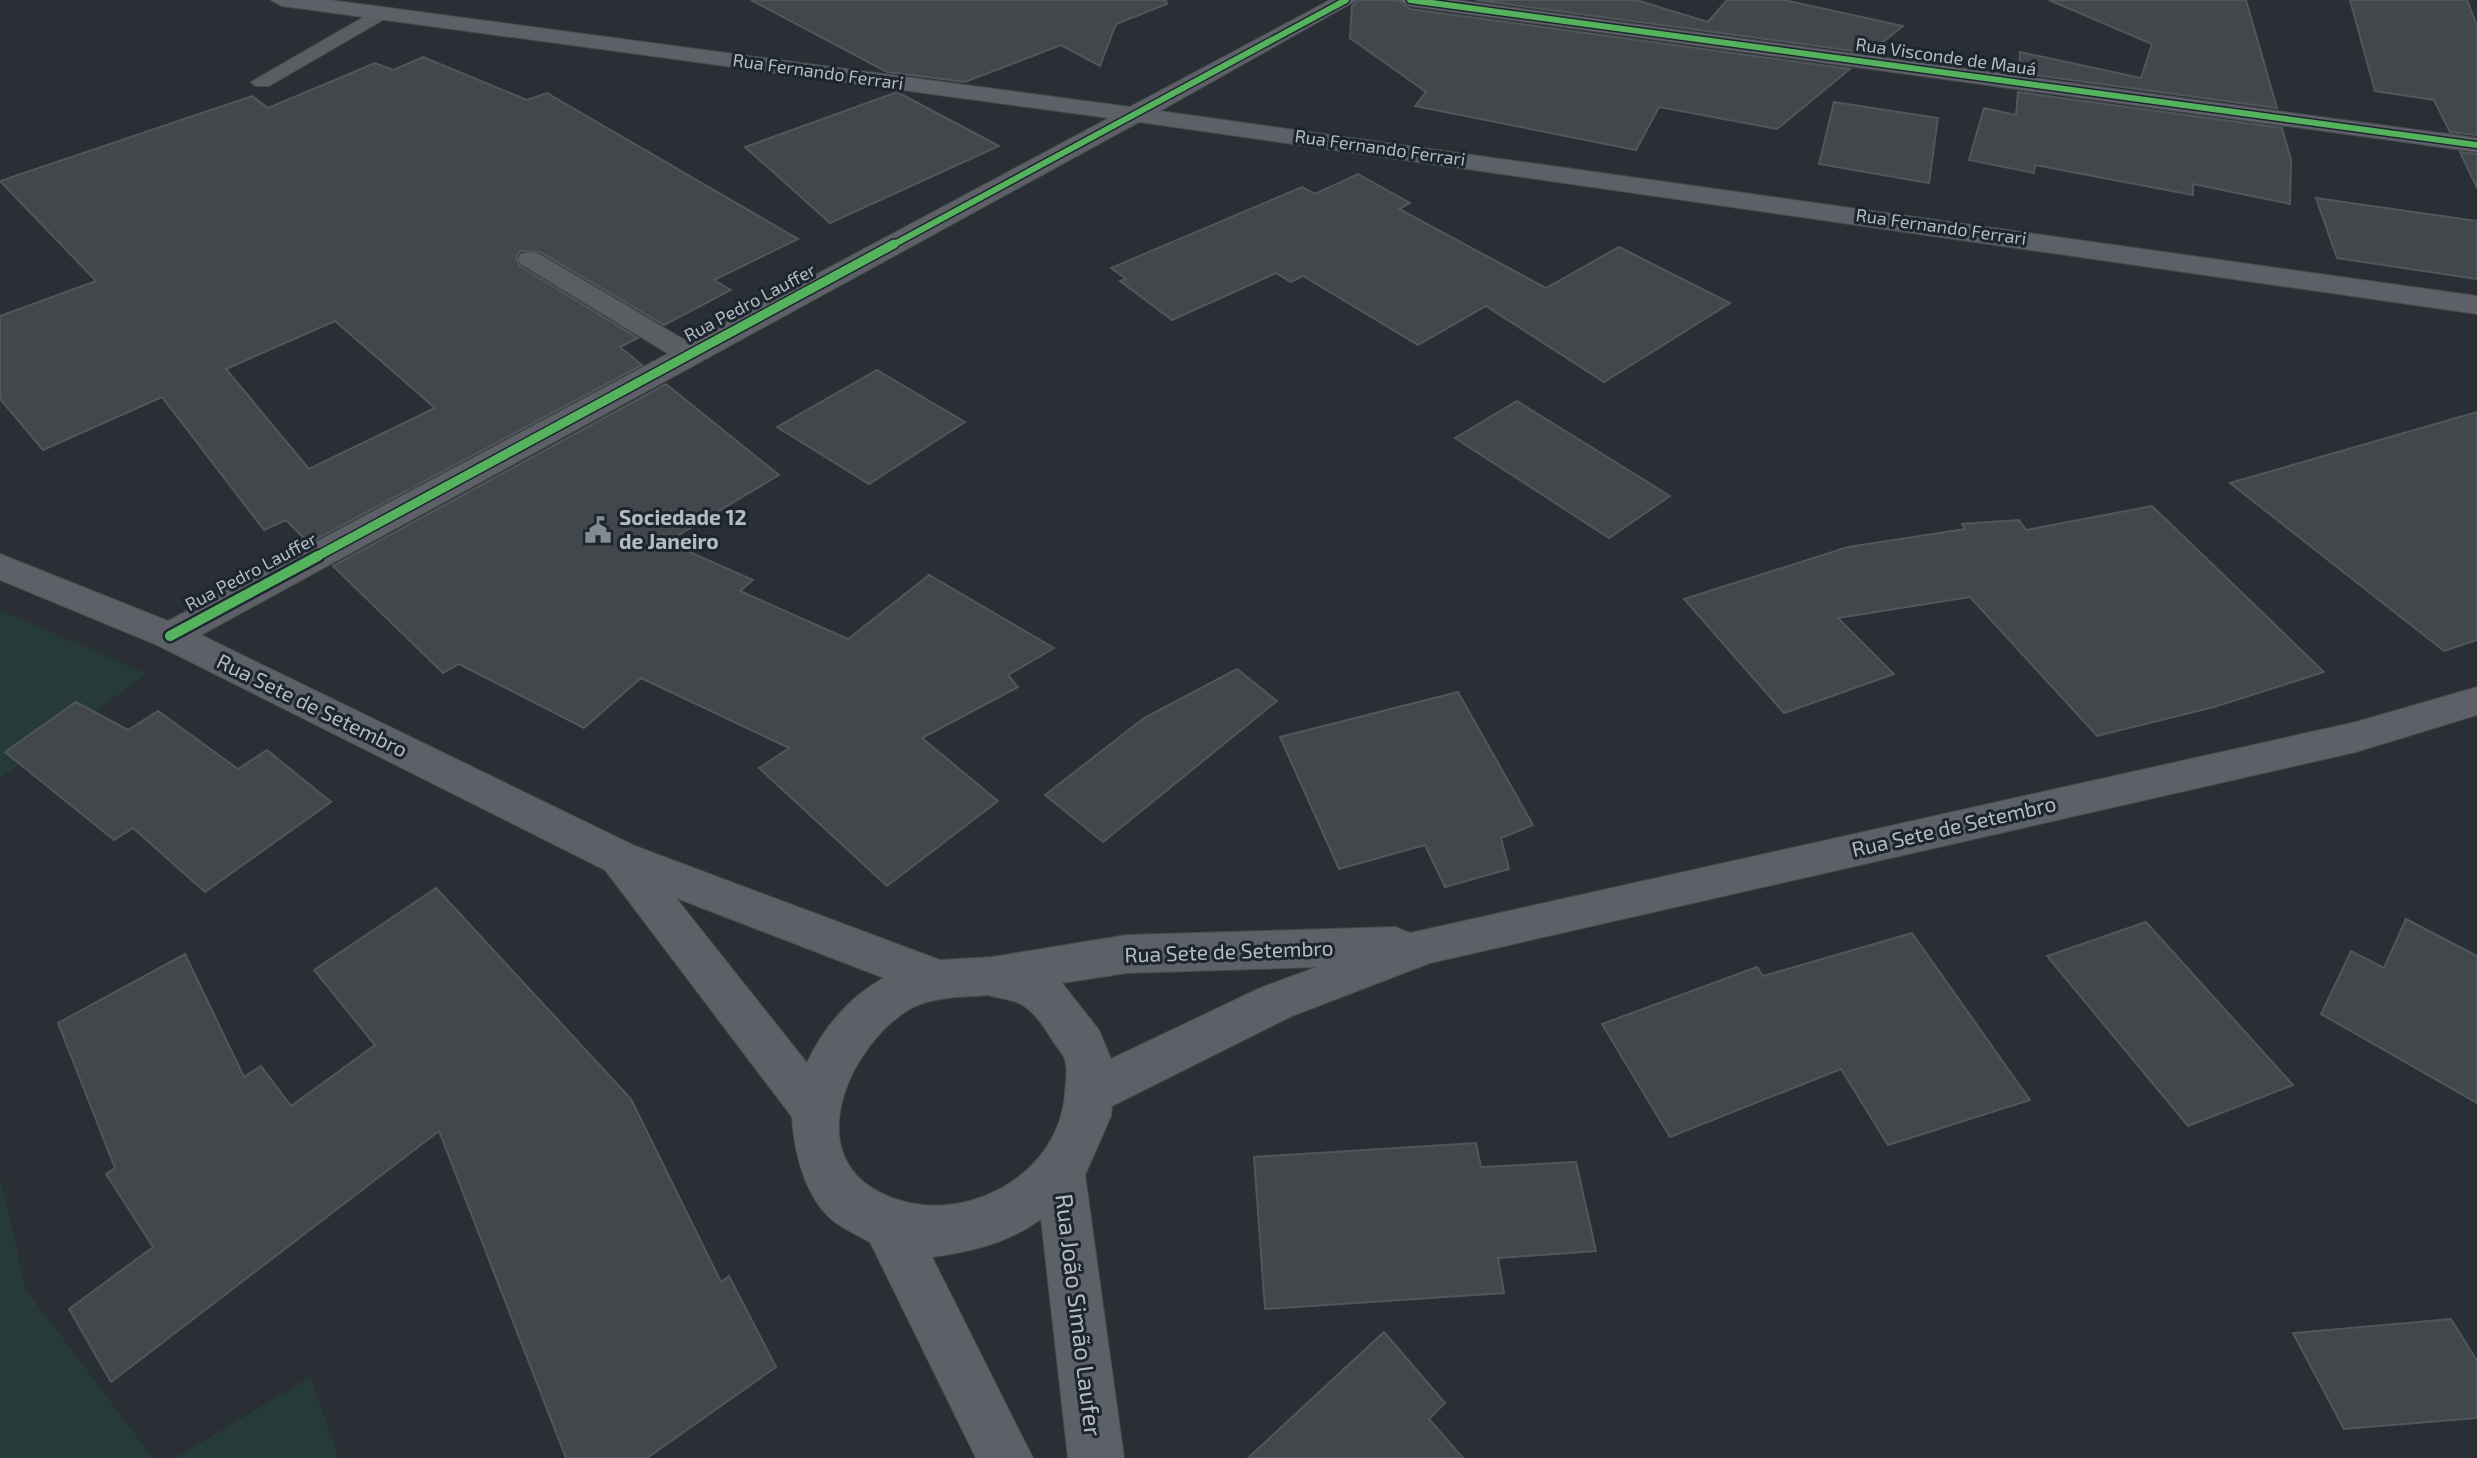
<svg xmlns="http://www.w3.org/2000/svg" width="2477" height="1458" font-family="'Exo 2',sans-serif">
  <rect width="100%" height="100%" fill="#292f34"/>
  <g fill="#273a3a">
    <polygon points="0,610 147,674 0,778"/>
    <polygon points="0,1176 26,1290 153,1458 0,1458"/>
    <polygon points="310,1377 339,1458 175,1458"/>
  </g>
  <g fill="#42474c" stroke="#51565c" stroke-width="2" fill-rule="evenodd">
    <polygon points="751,0 1166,0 1167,4 1116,24 1100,66 1061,45 965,82 887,72"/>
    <polygon points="1359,0 1397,0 1410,9 1850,69 1777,129 1659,107 1636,150 1415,106 1426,92 1350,38 1352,6"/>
    <polygon points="1476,0 1636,0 1708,22 1727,0 1784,0 1903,26 1869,53"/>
    <polygon points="2049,0 2246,0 2277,108 2019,73 2020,52 2141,78 2152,44"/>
    <polygon points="2350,0 2467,0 2477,26 2477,135 2450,132 2434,100 2375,91"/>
    <path d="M423,57L527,100L547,93L798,239L714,280L731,290L664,325L540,252L520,251L516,258L520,266L638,338L620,347L642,365L309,543L286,520L264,530L162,397L43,450L0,399V316L96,281L0,181L252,96L268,108L375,63L393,70ZM335,321L435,408L309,469L226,369Z"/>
    <polygon points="897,92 999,146 830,223 745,147"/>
    <polygon points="2018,92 2282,128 2291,160 2290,204 2193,184 2193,195 2035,165 2034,173 1969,160 1984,108 2016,115"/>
    <polygon points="1834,102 1938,118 1929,183 1819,164"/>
    <polygon points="2460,152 2477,154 2477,188"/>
    <polygon points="1358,174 1410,203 1399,209 1546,288 1619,247 1730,303 1604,382 1486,306 1418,345 1303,276 1291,282 1276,273 1172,320 1120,281 1126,279 1111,268 1302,187 1315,194"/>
    <polygon points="2316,198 2477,221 2477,279 2337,258"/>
    <polygon points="877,370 965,422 869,484 777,427"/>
    <polygon points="666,384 779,475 667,542 753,580 740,591 848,639 929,575 1054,648 1008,675 1018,687 922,738 998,801 887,886 759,768 789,748 641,678 584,728 459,664 443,673 333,566"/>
    <polygon points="1517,401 1670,496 1609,538 1455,438"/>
    <polygon points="2477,412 2477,640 2444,651 2230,483"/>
    <polygon points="2152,506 2324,672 2214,707 2097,736 1970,597 1838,618 1894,674 1784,713 1684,599 1848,547 1965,529 1962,524 2019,520 2026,530"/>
    <polygon points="1237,669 1277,701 1103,842 1045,795 1144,718"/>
    <polygon points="1458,692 1533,825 1501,838 1509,869 1445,887 1425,845 1339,869 1280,737"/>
    <polygon points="76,702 128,730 158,711 238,769 267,750 331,802 205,892 133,828 114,840 5,752"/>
    <polygon points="436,888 631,1099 721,1282 729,1276 776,1367 647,1458 566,1458 439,1131 111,1382 69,1309 153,1247 106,1174 115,1168 58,1023 185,954 244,1077 261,1066 291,1106 375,1045 314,970"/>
    <polygon points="2406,919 2477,956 2477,1103 2321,1014 2351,951 2384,968"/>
    <polygon points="2146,922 2293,1085 2188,1126 2047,956"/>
    <polygon points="1912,933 2030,1100 1888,1145 1841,1069 1670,1137 1602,1024 1757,967 1763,976"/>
    <polygon points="1476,1143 1481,1167 1576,1162 1596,1251 1498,1258 1504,1293 1265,1309 1254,1157"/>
    <polygon points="2451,1319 2477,1361 2477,1418 2344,1429 2293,1333"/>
    <polygon points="1384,1332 1445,1403 1429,1419 1463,1458 1248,1458"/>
  </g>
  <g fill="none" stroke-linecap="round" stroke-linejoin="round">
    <defs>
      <g id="lane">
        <polygon points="381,7 388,9 391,13 388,17 269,86 255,86 251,82"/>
        <polygon points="530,252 539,254 700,349 703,355 700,361 680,361 521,264 518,259 521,254"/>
      </g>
      <g id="secondary">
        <path d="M271,0H330L1130,107L1330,0H1357L1160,111L2477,296V314L1139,122L201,635L635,846L940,960L992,957L1127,935L1395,927L1410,933L2356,722L2477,687V715L2356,752L1430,963L1292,1016L1112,1106L1111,1116L1085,1175L1124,1458H1068L1041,1219C1009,1243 970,1252 932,1257L1033,1458H976L870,1242C859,1236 846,1230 836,1223C805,1200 794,1152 792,1117L605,870L157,645L0,580V554L168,621L1109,118L282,6ZM676,898L884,978C850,996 823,1028 807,1063ZM1317,967L1260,988L1111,1059L1099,1030L1062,983L1127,973ZM988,995C998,998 1009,999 1019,1003C1033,1010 1043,1025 1051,1038C1055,1045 1063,1053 1065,1060C1068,1070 1066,1082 1065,1092C1060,1179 955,1232 879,1192C800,1151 852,1043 910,1009C933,996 963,997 988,995Z"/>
        <polygon points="1399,0 1456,0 2477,138 2477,152 1410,6"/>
      </g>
    </defs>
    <use href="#lane" stroke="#474b4f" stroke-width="2"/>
    <use href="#secondary" stroke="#474b4f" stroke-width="2"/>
    <use href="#lane" fill="#595e63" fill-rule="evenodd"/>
    <use href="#secondary" fill="#5d6167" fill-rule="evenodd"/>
    <defs>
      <g id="cycleway-far2">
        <polyline points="1410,0 2477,145"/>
        <polyline points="891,246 1346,0"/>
      </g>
      <polyline id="cycleway-far1" points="314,558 894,244"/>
      <polyline id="cycleway" points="170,636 318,556"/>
    </defs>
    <use href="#cycleway-far2" stroke="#1d262f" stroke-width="9"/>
    <use href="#cycleway-far1" stroke="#1d262f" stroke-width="12"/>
    <use href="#cycleway" stroke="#1d262f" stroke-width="15"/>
    <use href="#cycleway-far2" stroke="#56b35d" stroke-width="6"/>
    <use href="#cycleway-far1" stroke="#56b35d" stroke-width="9"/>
    <use href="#cycleway" stroke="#56b35d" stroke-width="10"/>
  </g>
  <defs>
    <symbol id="civic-bare" viewBox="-9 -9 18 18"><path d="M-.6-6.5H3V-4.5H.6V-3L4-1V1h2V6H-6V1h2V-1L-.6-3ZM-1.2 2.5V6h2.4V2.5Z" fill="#838b92" stroke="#1d262f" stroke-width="2.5" paint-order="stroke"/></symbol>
  </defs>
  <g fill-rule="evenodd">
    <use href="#civic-bare" x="579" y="511" width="38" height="38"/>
  </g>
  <g text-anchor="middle" stroke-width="6" stroke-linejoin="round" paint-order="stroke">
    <g font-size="18" fill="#b3bcc5" stroke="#1d262f">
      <text transform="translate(1946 57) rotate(8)" y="6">Rua Visconde de Mauá</text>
      <text transform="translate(818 72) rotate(8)" y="6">Rua Fernando Ferrari</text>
      <text transform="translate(1380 148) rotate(8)" y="6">Rua Fernando Ferrari</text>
      <text transform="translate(1941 227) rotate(8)" y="6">Rua Fernando Ferrari</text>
      <text transform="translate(750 303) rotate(-28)" y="6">Rua Pedro Lauffer</text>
      <text transform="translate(251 572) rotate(-28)" y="6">Rua Pedro Lauffer</text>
    </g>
    <g font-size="21" font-weight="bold" fill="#b3bcc5" stroke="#1d262f" text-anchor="start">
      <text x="619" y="525">Sociedade 12<tspan x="619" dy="24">de Janeiro</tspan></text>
    </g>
    <g font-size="21" fill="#b3bcc5" stroke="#1d262f">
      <text transform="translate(312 706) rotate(26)" y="7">Rua Sete de Setembro</text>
      <text transform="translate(1954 827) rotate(-13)" y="7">Rua Sete de Setembro</text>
      <text transform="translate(1229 952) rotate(-2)" y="7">Rua Sete de Setembro</text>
    </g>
    <g font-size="24" fill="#b3bcc5" stroke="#1d262f">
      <text transform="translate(1078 1315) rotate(83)" y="8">Rua João Simão Laufer</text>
    </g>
  </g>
</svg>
